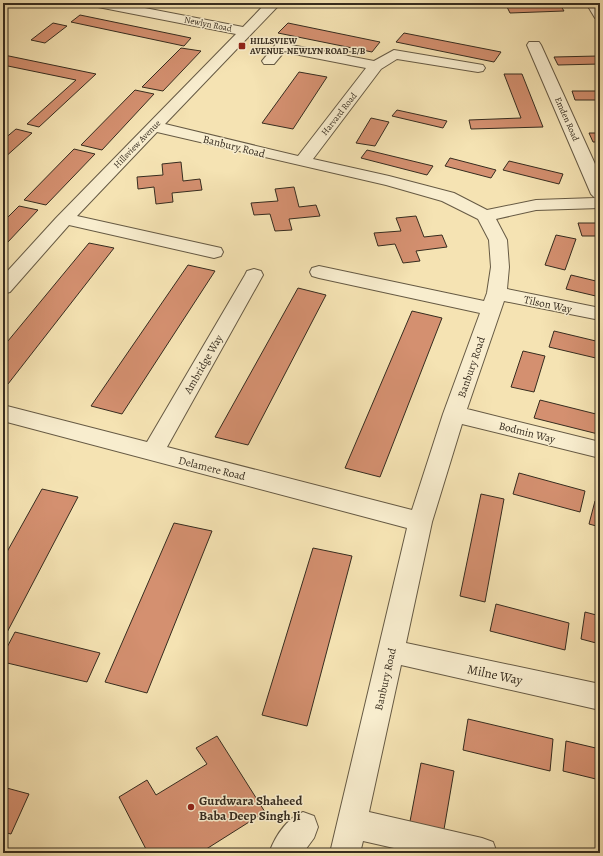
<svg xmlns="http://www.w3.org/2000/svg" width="603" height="856" font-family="Alegreya,serif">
  <rect width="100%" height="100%" fill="#f5e3b3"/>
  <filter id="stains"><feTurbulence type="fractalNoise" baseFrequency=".005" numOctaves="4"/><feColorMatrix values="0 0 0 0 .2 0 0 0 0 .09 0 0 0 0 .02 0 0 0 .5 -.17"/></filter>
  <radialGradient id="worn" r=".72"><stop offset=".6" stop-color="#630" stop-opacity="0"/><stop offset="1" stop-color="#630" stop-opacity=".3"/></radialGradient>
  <g fill="#d49070" stroke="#362c1f">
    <polygon points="505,3 559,3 564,11 510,13"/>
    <polygon points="80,15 191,38 184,46 71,22"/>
    <polygon points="53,23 67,26 45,43 31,40"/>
    <polygon points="288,23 380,42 372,52 278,33"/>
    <polygon points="404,33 501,52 494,62 396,42"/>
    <polygon points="181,48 201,51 163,91 142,87"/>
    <polygon points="4,55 96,74 39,127 27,124 76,80 3,65"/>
    <polygon points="598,56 600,64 558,65 554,57"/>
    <polygon points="299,72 327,77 293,129 262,123"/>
    <polygon points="504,74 522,74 543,127 471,129 469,120 521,118"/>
    <polygon points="135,90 154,94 102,150 81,145"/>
    <polygon points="572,91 600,91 600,100 575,100"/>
    <polygon points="397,110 447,121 443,128 392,116"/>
    <polygon points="371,118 389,122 375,146 356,143"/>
    <polygon points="16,129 32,133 3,159 3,140"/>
    <polygon points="589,133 600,133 600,142 593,142"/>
    <polygon points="74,149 95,154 46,205 24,200"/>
    <polygon points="367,150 433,166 427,175 361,158"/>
    <polygon points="450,158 496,170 491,178 445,166"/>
    <polygon points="509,161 563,174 559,184 503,170"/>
    <polygon points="181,162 183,181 200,179 202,190 172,193 173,202 156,204 154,187 138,189 137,177 163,175 162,164"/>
    <polygon points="294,187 299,207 316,205 320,216 289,219 292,230 275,231 270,214 254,215 251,203 278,201 275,189"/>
    <polygon points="19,206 38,210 7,243 3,242 3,222"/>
    <polygon points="416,216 424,237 442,235 447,247 416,251 420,261 403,263 395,244 378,246 374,233 401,231 396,218"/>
    <polygon points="578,223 600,223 600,236 582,236"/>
    <polygon points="556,235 576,239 565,270 545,265"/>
    <polygon points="89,243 114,248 8,384 3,383 3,347"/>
    <polygon points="188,265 215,271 122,414 91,406"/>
    <polygon points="571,275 600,282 600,297 566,289"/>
    <polygon points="298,288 326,295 248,445 215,437"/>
    <polygon points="412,311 442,318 380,477 345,468"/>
    <polygon points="554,331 600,342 600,359 549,347"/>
    <polygon points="523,351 545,356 534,392 511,387"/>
    <polygon points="540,400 600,415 598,434 534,418"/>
    <polygon points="519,473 585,491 580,512 513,494"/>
    <polygon points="42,489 78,497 3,640 3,559"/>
    <polygon points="481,494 504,499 485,602 460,596"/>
    <polygon points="595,501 600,502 600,527 589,524"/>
    <polygon points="174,523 212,531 147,693 105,682"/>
    <polygon points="313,548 352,556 307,726 262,715"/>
    <polygon points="496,604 569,623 565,650 490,631"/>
    <polygon points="585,612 600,616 600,644 581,639"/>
    <polygon points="15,632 100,653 87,682 3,662 3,655"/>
    <polygon points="468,719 553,739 550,771 463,750"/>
    <polygon points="217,736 265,812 200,853 148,853 119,797 147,780 156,795 207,764 196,748"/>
    <polygon points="566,741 600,749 600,780 563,771"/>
    <polygon points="421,763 454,771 442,841 408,832"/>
    <polygon points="3,787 29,794 11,834 3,832"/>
  </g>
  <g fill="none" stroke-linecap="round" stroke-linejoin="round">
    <defs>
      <g id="minor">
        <polygon points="91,3 119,3 243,27 266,3 281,3 165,124 298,156 366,68 284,52 274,64 264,64 262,61 276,44 281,43 374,61 394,50 483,65 485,68 483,71 478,72 397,59 381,69 313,159 389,176 454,193 487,210 536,200 595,198 591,194 527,45 529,42 539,42 541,45 600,175 600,208 536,210 496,219 507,240 509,267 507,289 600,308 600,320 504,301 467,409 600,442 600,458 462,424 432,522 406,643 600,684 600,710 401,665 369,812 482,838 493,842 497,853 416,853 363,841 360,853 330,853 407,528 3,421 3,405 147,442 245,275 247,271 254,269 261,271 263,275 167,447 412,510 443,414 480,313 319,278 312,276 310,272 312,268 319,266 484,301 487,293 491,267 489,240 478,219 442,201 386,185 157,132 77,216 221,248 223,252 221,256 214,258 69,225 10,292 3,294 3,276 56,218 236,34 98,7 93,6"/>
        <polygon points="586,3 600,3 600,19 595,18"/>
        <path d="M303,812L314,816L318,827L314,838L303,853H269C275,837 286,819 303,812Z"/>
      </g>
    </defs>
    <use href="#minor" stroke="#665a44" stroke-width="2"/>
    <use href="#minor" fill="#f8edce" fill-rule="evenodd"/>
  </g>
  <g fill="#8f2418" stroke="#f8edce" stroke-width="1.5">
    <rect x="238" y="42" width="8" height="8" rx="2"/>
    <circle cx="191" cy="807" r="4"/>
  </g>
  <g text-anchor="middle" stroke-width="3" stroke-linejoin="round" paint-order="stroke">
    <g font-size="9" fill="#362c1f" stroke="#f8edce">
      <text transform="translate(208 24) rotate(11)" y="3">Newlyn Road</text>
      <text transform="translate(339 114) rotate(-52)" y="3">Harvard Road</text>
      <text transform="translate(567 119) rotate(66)" y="3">Emden Road</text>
      <text transform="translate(137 144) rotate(-46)" y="3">Hillsview Avenue</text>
    </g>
    <g font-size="9" font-weight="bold" fill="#362c1f" stroke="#f8edce" text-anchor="start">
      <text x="250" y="44">HILLSVIEW<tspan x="250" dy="10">AVENUE-NEWLYN ROAD-E/B</tspan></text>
    </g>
    <g font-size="11" fill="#362c1f" stroke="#f8edce">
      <text transform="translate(234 146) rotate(14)" y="4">Banbury Road</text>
      <text transform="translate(548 304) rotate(12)" y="4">Tilson Way</text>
      <text transform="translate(203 364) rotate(-60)" y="4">Ambridge Way</text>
      <text transform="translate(471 367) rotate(-71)" y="4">Banbury Road</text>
      <text transform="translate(527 432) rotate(14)" y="4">Bodmin Way</text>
      <text transform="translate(212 468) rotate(14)" y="4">Delamere Road</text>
      <text transform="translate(385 679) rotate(-77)" y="4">Banbury Road</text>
    </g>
    <g font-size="13" fill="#362c1f" stroke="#f8edce">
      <text transform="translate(495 674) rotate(12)" y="5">Milne Way</text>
    </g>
    <g font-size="13" font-weight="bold" fill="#362c1f" stroke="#f8edce" text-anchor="start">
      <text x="199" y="805">Gurdwara Shaheed<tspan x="199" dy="15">Baba Deep Singh Ji</tspan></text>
    </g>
  </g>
  <rect width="603" height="856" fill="none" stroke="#f5e3b3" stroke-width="16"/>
  <rect x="4" y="4" width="595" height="848" fill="none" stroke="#362c1f" stroke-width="2"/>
  <rect x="8" y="8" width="587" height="840" fill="none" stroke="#362c1f"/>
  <rect width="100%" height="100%" filter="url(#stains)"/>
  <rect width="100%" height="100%" fill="url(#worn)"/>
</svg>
